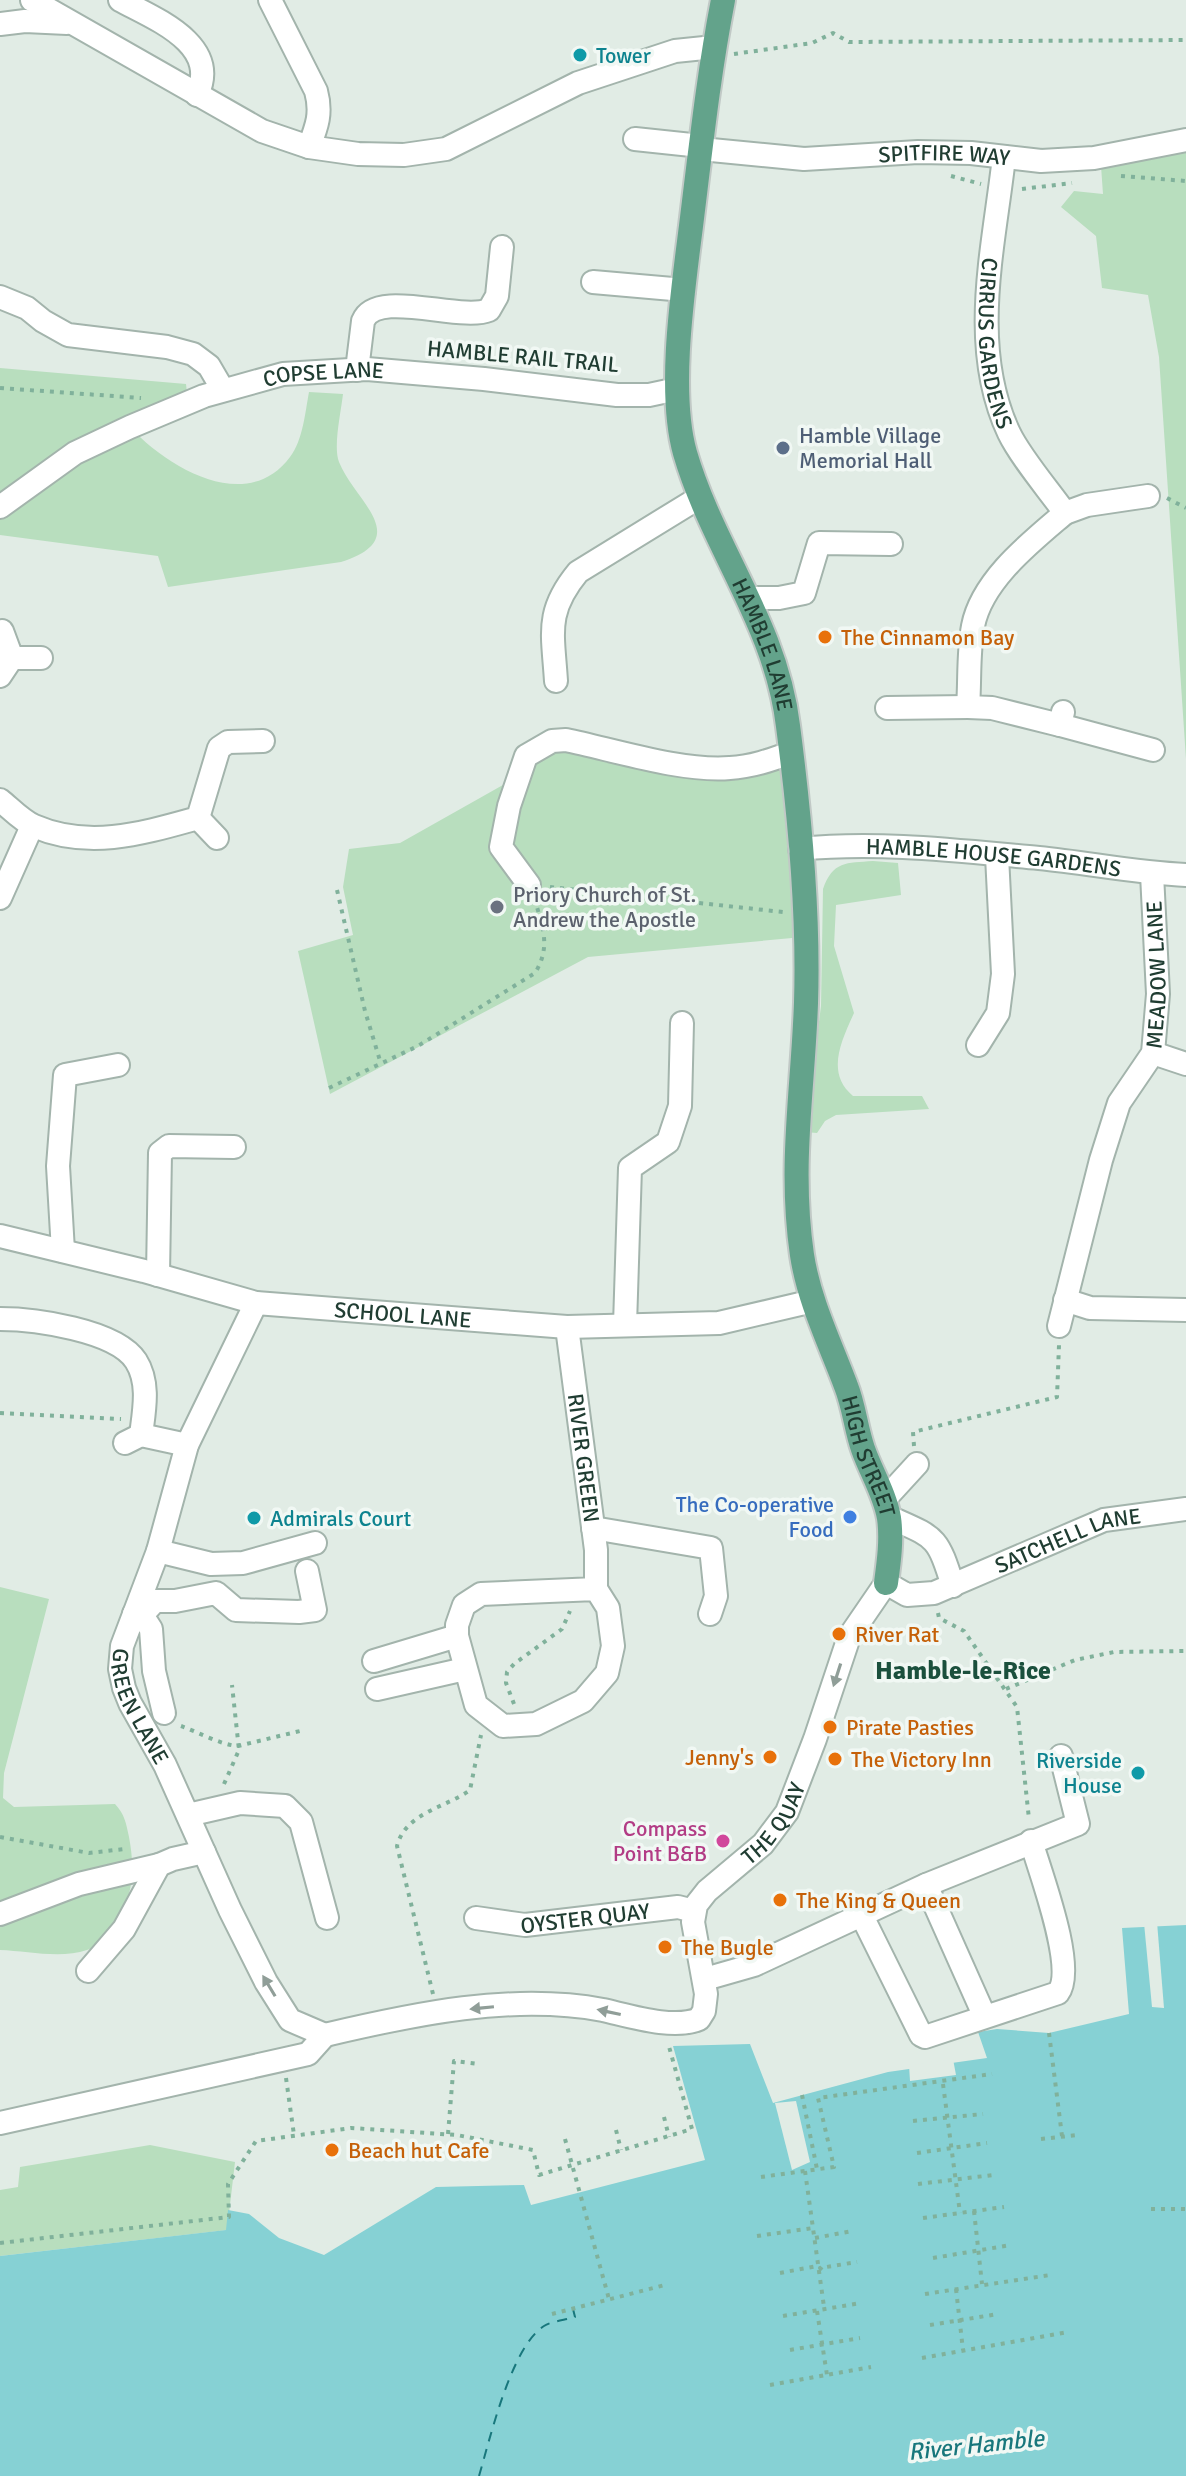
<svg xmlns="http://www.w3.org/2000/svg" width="1186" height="2476" font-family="Signika,sans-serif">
  <rect width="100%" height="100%" fill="#e1ece5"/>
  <g fill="#b8debe">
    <polygon points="1186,150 1186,759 1159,357 1148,295 1102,288 1096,236 1061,207 1074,191 1103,194 1101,166"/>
    <path d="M0,368L186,384L188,402L130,427C168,468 247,515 290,457C303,440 305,413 309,392L343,394C341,412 333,447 339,462C355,502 415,538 341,562L168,587L158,556L0,535Z"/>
    <polygon points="529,747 731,773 789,767 803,937 588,957 330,1094 298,951 353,935 343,887 349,849 400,843 517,777"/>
    <path d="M873,861L898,863L901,895L836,905L834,946L854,1013C842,1040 825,1073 853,1096H922L929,1109L836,1115L825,1121L817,1133L805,1132L821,1006L823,889C833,861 846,863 873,861Z"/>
    <path d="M0,1587L49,1599L4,1773L3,1798L14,1807L115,1804C125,1815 126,1823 129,1837C136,1874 133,1906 105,1935C100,1940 94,1948 87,1950C61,1959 27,1951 0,1950Z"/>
    <polygon points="150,2145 235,2162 227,2230 0,2256 0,2190 18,2187 20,2167"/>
  </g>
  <polygon fill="#86d1d4" points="1186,1925 1186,2476 0,2476 0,2256 226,2230 228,2210 249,2214 279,2238 324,2255 436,2187 524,2185 531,2205 705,2160 673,2046 750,2044 773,2103 888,2072 987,2058 978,2032 997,2029 1049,2033 1129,2014 1122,1928"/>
  <g fill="#e1ece5">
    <polygon points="1157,1922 1164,2008 1152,2007 1144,1923"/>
    <polygon points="953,2059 956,2075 910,2081 909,2065"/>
    <polygon points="796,2101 810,2162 792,2170 775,2103"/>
  </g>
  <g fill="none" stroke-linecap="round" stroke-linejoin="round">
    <path stroke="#18777c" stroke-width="2" stroke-dasharray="10 8" stroke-linecap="butt" d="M479,2476C490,2439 511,2347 544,2326C552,2321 566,2320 575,2317L573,2309"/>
    <defs>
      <g id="minor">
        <polyline points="32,0 262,131 309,147 358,154 404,155 446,149 578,83 675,51 714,47"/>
        <path d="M120,0C155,19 221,44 197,95"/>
        <path d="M270,0L316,91C322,113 317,126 309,147"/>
        <polyline points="0,24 25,21 67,23"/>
        <polyline points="635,139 701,146"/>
        <path id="s1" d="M701,149L804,159L918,152L971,153L1041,161L1094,158L1186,140"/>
        <path id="s2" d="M1004,157C994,247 968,346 1009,433C1021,458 1048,489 1065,513C1031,542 982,580 973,626C968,652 970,681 968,707L992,708L1060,725L1063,712"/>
        <polyline points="593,282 684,290"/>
        <polyline points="0,297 27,308 43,321 68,335 167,347 193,354 209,366 223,390"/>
        <path d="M357,370L363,321C376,288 460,322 489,310L497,296L502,247"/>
        <path id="s3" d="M0,507L75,453L130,427L204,396L283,374L367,369L484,379L617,395H649L677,389"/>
        <polyline points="1065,513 1087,505 1148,496"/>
        <polyline points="749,598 779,598 804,593 819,543 891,544"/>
        <polyline points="2,631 12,658"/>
        <polyline points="0,676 12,658 41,658"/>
        <path d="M556,681C553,633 545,612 578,572L700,497"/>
        <polyline points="887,708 968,707"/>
        <polyline points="1060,725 1153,750"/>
        <path d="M0,800C10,808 22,821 34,826C89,850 144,833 198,818L219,748L228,742L263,741"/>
        <polyline points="198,818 217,838"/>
        <path id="s4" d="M800,849C879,841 960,851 1039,858C1089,863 1137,873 1186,875"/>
        <path d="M529,885L501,847L509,806L526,756L552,741L566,740C614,750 682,772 730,768C751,767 771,760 790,753"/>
        <polyline points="0,898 32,826"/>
        <polyline points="978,1045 998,1013 1003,974 997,856"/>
        <polyline points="1153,1053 1186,1064"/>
        <path id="s5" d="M0,1236L144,1271L256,1303L567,1327L719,1323L813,1301"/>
        <polyline points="63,1251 58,1166 65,1075 118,1065"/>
        <polyline points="158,1275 160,1153 169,1146 234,1147"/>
        <polyline points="1065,1300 1090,1308 1186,1310"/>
        <path id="s6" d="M256,1303L187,1445L158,1551L122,1646L120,1669L124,1688L130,1703L165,1765L230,1910L266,1982L290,2020L325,2035"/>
        <path d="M0,1319C34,1319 116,1330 136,1361C150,1383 144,1411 141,1435"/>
        <polyline points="625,1325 630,1168 668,1142 680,1106 682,1023"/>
        <path id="s7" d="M1059,1326L1101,1160L1119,1103L1153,1053L1158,994L1152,874"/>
        <path id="s8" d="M567,1327L596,1550V1589L608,1608L613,1646L607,1673L583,1701L536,1724L503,1726L476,1705L457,1636V1625L464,1605L481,1594L596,1589"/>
        <polyline points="125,1443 141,1435 187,1445"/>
        <polyline points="884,1500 917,1464"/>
        <path d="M889,1517C936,1538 937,1535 953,1586"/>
        <polyline points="593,1528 711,1548 716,1596 710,1614"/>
        <polyline points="158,1551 211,1564 243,1563 315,1543"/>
        <polyline points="134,1614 142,1615 151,1629 154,1671 164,1713"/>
        <polyline points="142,1615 155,1601 175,1601 216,1593 236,1610 299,1612 315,1610 307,1571"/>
        <polyline points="374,1661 457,1636"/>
        <polyline points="377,1689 465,1669"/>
        <polyline points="188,1815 240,1803 285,1806 301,1822 327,1918"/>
        <polyline points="926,1885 984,2015"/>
        <polyline points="0,1914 79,1884 159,1865"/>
        <path d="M861,1914L921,2035L925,2037L1058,1993C1077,1969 1040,1872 1031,1841"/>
        <path id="s9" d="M476,1918L525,1925L678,1907L694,1911"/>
        <polyline points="88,1971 124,1929 159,1865 173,1859 204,1852"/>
        <polyline points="705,1979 754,1965 926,1885 1078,1824 1061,1756"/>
        <path id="s10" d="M325,2035C414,2014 512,1993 603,2010C630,2016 674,2030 699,2019L704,2011L706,1994L693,1922L696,1905L707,1891L763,1844L787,1812L815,1739L849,1637L886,1583L907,1595L934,1593L1104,1520L1186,1509"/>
        <polyline points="0,2123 308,2054 325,2035"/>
      </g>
      <g id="major">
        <path id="s11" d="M723,0C709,72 701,145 692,218C684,284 667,389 685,453C713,549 776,624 788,726C800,817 809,911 806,1003C803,1090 789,1166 802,1255C809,1301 830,1343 846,1386C854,1406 856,1429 863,1449C871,1472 885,1494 889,1518C892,1539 889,1561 886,1583"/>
      </g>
    </defs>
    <use href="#minor" stroke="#a3b4ac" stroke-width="26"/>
    <use href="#major" stroke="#c1c9c6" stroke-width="28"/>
    <g stroke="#80b19b" stroke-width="4" stroke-dasharray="4 6" stroke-linecap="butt">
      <polyline points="734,54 812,43 833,33 849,42 1186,40"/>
      <polyline points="951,176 981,184"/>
      <polyline points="1121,176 1186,181"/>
      <polyline points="1022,189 1072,183"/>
      <polyline points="0,388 141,398"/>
      <polyline points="1167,498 1186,508"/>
      <polyline points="550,887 783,912"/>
      <polyline points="337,890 365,1011 381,1064"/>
      <path d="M329,1088L418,1046L535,973C550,949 544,930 536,904"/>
      <polyline points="0,1413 121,1419"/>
      <polyline points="914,1446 913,1432 1057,1397 1059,1345"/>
      <polyline points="938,1613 939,1618 964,1631 1017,1707 1029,1819"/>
      <polyline points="1006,1689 1075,1660 1114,1652 1186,1651"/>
      <polyline points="514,1704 506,1683 507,1672 514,1664 562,1629 570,1611"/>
      <path d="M181,1726C198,1732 221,1745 238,1746L300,1731"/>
      <polyline points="224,1784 239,1750 232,1685"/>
      <polyline points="0,1837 89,1853 124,1849"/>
      <path d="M433,1994L397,1846C405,1813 447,1807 470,1790L481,1735"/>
      <polyline points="1049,2033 1062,2136"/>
      <polyline points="286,2078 294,2135"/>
      <polyline points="943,2084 960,2213"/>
      <polyline points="802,2095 817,2169"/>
      <polyline points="664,2117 669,2137"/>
      <polyline points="913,2121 983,2114"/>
      <polyline points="616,2130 621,2150"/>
      <polyline points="448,2134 454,2061 478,2064"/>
      <polyline points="565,2139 609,2299"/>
      <polyline points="1041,2139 1078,2135"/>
      <polyline points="917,2153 987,2143"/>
      <polyline points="805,2171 824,2307"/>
      <polyline points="761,2177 834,2167 818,2098 992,2074"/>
      <polyline points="918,2184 993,2175"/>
      <polyline points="1151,2209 1186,2209"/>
      <polyline points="974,2211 982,2284"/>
      <polyline points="923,2218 1004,2207"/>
      <polyline points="757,2236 813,2228"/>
      <polyline points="815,2238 852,2231"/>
      <polyline points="0,2243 229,2217 228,2184 256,2141 351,2128 457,2135 533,2150 539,2175 692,2129 668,2043"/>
      <polyline points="933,2258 1011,2245"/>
      <polyline points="822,2270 820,2268 857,2262"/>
      <polyline points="780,2273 817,2266"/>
      <polyline points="956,2289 963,2350"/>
      <polyline points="925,2294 1050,2275"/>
      <polyline points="817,2311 827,2375"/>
      <polyline points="552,2314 665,2285"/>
      <polyline points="783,2316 861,2303"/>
      <polyline points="930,2325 998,2314"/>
      <polyline points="790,2350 860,2338"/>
      <polyline points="922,2358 1068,2332"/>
      <polyline points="770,2385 871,2367"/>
    </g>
    <use href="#minor" stroke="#fff" stroke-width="22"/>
    <use href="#major" stroke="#63a38b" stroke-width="24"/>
  </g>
  <defs><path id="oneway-solid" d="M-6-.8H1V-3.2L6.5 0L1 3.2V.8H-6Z" transform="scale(2)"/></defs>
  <g fill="#909e98">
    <use href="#oneway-solid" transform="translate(837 1675) rotate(108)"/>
    <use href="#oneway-solid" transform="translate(269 1986) rotate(-121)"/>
    <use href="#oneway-solid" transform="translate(482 2008) rotate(174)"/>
    <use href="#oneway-solid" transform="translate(609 2012) rotate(-168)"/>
  </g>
  <g fill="#0f9aa8" stroke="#f1f8f4" stroke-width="3">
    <circle cx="580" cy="55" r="8"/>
    <circle cx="254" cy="1518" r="8"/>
    <circle cx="1138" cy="1773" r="8"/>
  </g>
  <circle fill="#5c6f8a" stroke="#f1f8f4" stroke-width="3" cx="783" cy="448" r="8"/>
  <g fill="#e8710a" stroke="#f1f8f4" stroke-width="3">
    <circle cx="825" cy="637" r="8"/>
    <circle cx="839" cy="1634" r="8"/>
    <circle cx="830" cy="1727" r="8"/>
    <circle cx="770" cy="1757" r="8"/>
    <circle cx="835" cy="1759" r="8"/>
    <circle cx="780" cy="1900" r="8"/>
    <circle cx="665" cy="1947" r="8"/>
    <circle cx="332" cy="2150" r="8"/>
  </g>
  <circle fill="#6b7280" stroke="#f1f8f4" stroke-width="3" cx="497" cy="907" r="8"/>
  <circle fill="#3f7fe0" stroke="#f1f8f4" stroke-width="3" cx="850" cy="1517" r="8"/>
  <circle fill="#d1479c" stroke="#f1f8f4" stroke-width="3" cx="723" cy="1841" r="8"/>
  <g text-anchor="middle" stroke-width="7" stroke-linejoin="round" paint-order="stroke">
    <g font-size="22" fill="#0d838f" stroke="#f1f8f4" text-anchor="start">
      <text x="596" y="63">Tower</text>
      <text x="270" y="1526">Admirals Court</text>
      <text x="1122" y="1768" text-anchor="end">Riverside<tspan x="1122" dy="25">House</tspan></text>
    </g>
    <g font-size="22" fill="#203d32" stroke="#f1f8f4">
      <text dy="8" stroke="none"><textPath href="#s1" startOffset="244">SPITFIRE WAY</textPath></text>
      <text dy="8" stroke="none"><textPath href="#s2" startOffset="188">CIRRUS GARDENS</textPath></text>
      <text transform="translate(523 356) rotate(5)" y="8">HAMBLE RAIL TRAIL</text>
      <text dy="8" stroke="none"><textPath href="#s3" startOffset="356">COPSE LANE</textPath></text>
      <text dy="8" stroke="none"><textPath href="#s11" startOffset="664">HAMBLE LANE</textPath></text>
      <text dy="8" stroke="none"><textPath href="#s4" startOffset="194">HAMBLE HOUSE GARDENS</textPath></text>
      <text dy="8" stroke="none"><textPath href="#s7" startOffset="370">MEADOW LANE</textPath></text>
      <text dy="8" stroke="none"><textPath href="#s5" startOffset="412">SCHOOL LANE</textPath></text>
      <text dy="8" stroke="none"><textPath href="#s11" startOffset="1492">HIGH STREET</textPath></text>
      <text dy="8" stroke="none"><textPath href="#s8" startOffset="132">RIVER GREEN</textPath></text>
      <text dy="8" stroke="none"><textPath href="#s10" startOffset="1074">SATCHELL LANE</textPath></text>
      <text dy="8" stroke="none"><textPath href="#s6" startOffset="434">GREEN LANE</textPath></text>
      <text dy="8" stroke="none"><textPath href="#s10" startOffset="610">THE QUAY</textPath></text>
      <text dy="8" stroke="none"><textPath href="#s9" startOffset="110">OYSTER QUAY</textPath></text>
    </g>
    <g font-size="22" fill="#4e5e75" stroke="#f1f8f4" text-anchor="start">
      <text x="799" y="443">Hamble Village<tspan x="799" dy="25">Memorial Hall</tspan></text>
    </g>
    <g font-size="22" fill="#c56008" stroke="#f1f8f4" text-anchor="start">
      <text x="841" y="645">The Cinnamon Bay</text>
      <text x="855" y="1642">River Rat</text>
      <text x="846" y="1735">Pirate Pasties</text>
      <text x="754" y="1765" text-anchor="end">Jenny's</text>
      <text x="851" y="1767">The Victory Inn</text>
      <text x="796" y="1908">The King &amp; Queen</text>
      <text x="681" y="1955">The Bugle</text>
      <text x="348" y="2158">Beach hut Cafe</text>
    </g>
    <g font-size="22" fill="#5b616d" stroke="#f1f8f4" text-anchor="start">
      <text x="513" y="902">Priory Church of St.<tspan x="513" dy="25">Andrew the Apostle</tspan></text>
    </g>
    <g font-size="22" fill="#366cbe" stroke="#f1f8f4" text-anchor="end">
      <text x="834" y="1512">The Co-operative<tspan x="834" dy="25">Food</tspan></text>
    </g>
    <g font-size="22" fill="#b23c85" stroke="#f1f8f4" text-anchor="end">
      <text x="707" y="1836">Compass<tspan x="707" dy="25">Point B&amp;B</tspan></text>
    </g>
    <g font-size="24" font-style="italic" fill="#18777c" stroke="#f1f8f4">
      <text transform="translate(976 2445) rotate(-6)" y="8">River Hamble</text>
    </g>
    <g font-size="26" font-weight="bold" fill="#1b503d" stroke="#f1f8f4">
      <text x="963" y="1679">Hamble-le-Rice</text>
    </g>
  </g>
</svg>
